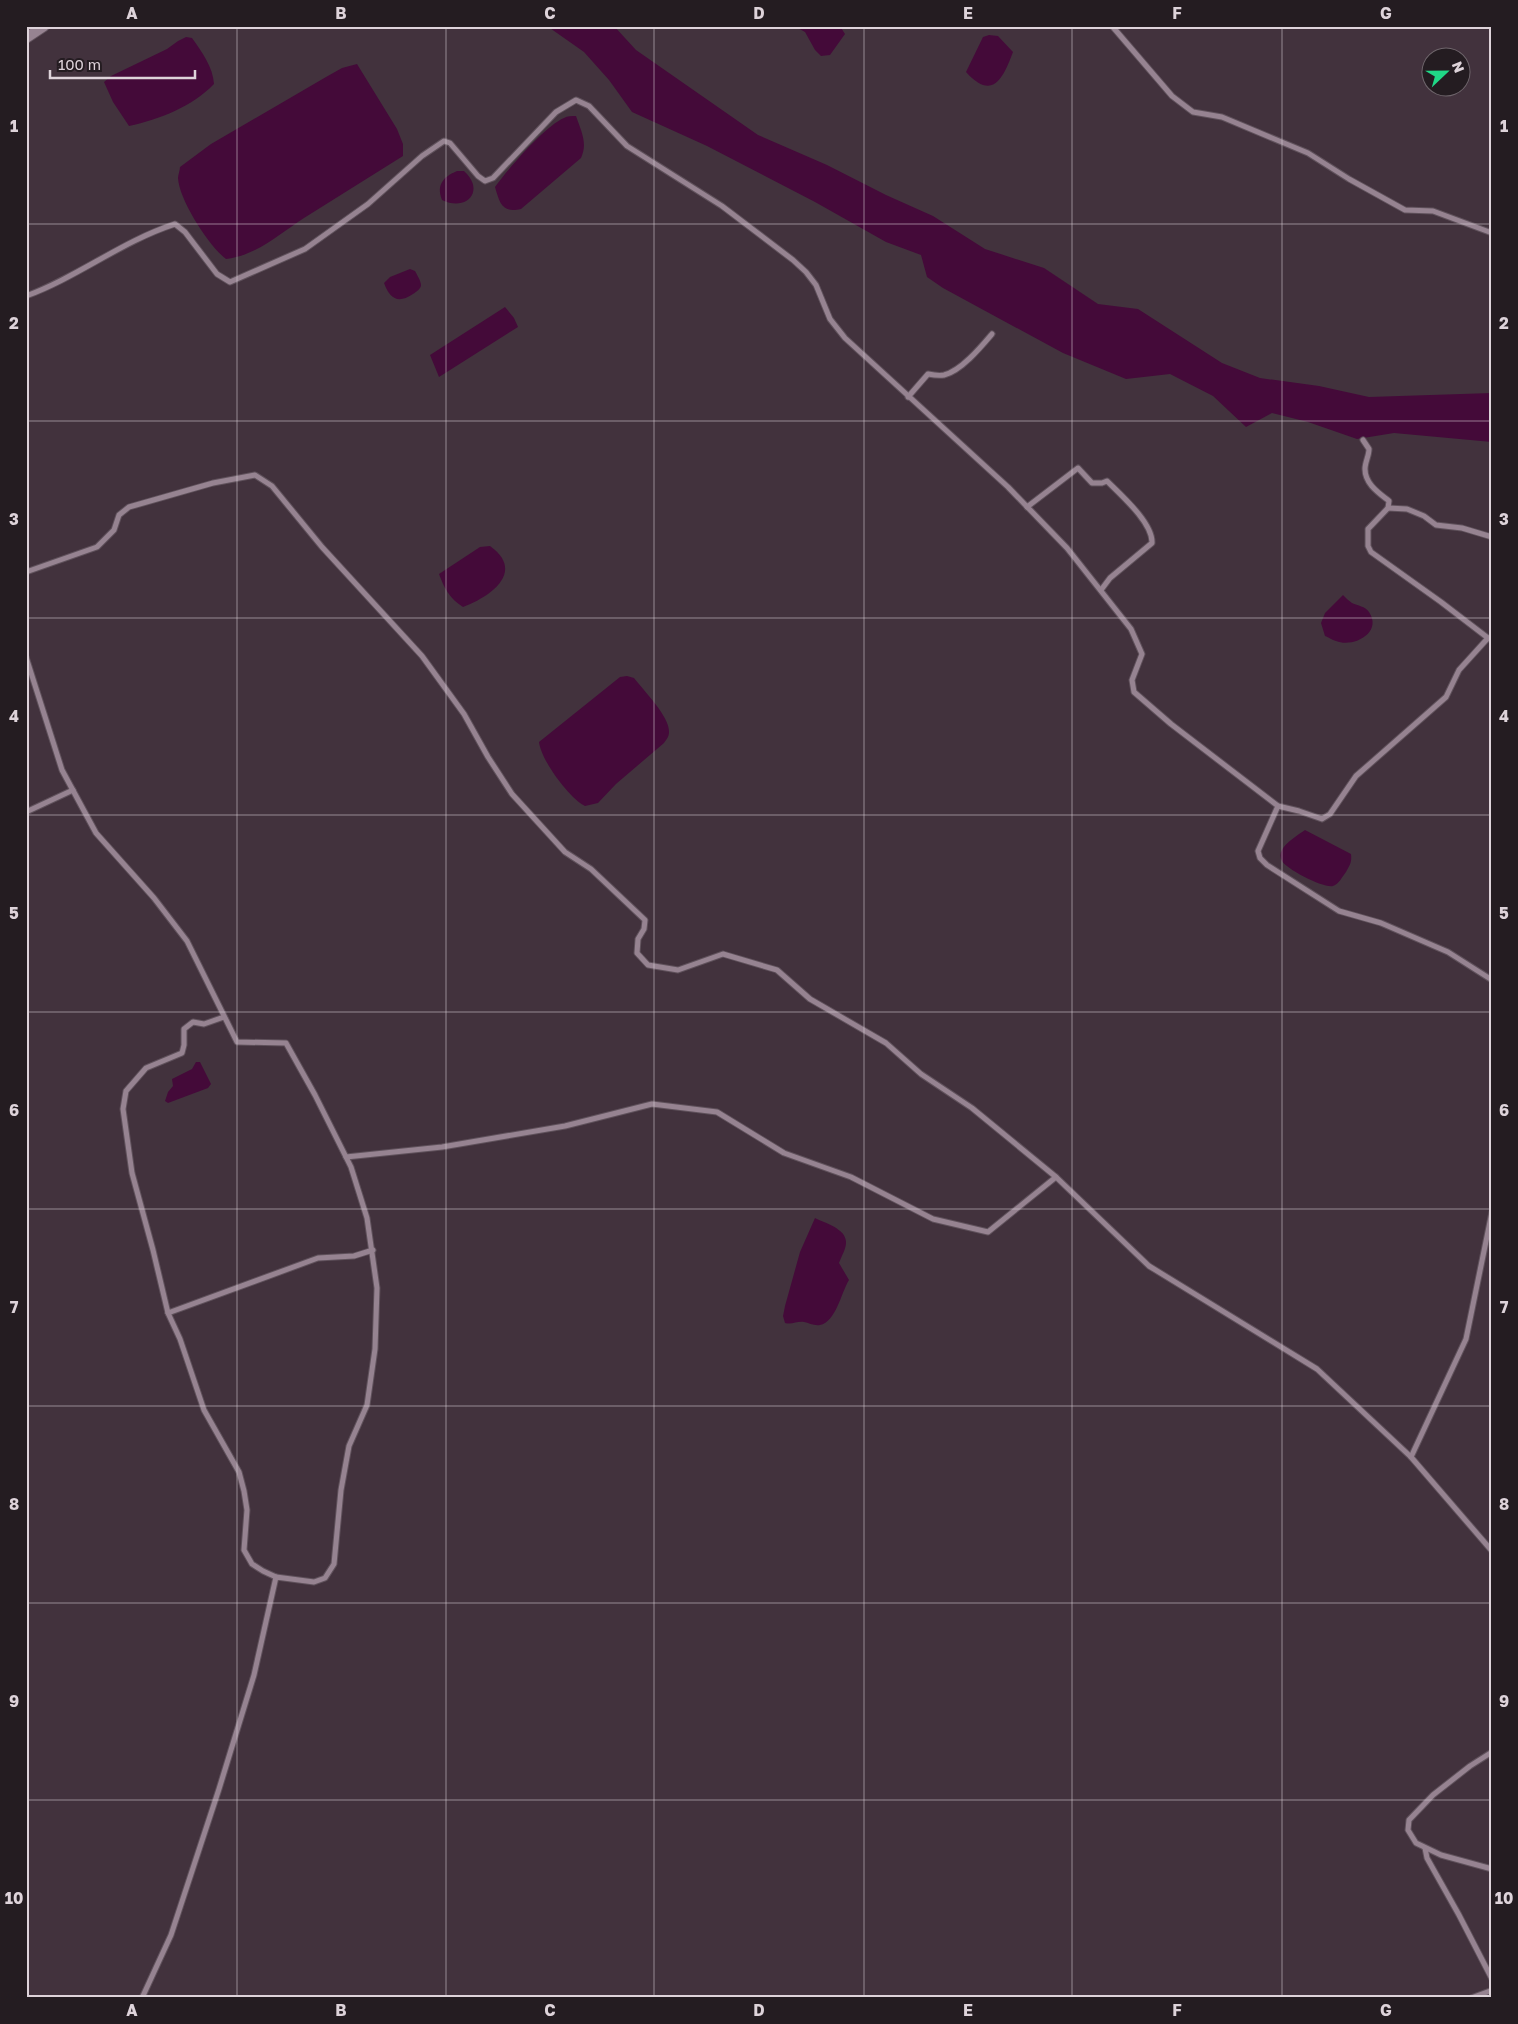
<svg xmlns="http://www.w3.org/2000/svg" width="1518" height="2024" font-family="'Golos Text',sans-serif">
  <rect width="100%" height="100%" fill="#42323d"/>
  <g fill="#440a39">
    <polygon points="547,26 614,26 636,50 758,135 827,165 886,195 933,216 985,249 1044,268 1098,304 1138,309 1222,363 1260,378 1319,386 1369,397 1492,393 1492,442 1394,433 1357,439 1308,422 1272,413 1246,427 1213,396 1170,374 1126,379 1063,353 943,288 927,277 921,255 886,242 815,202 707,146 632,112 609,80 584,52"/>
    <polygon points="794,26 840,26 845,34 830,55 821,56 815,50 805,32"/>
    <path d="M989,35L998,36L1013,52C1003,79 992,101 966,72L983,37Z"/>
    <path d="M186,37L192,38C202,52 213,67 214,84C192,107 160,119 129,126L113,102L104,82L111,76L167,49L178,41Z"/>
    <path d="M357,64L397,129L403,144V156C370,177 337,197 304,218C278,235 257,255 226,259C209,246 179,200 178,178C178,175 180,170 180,167L211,144L326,77L342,68Z"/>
    <path d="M576,116C581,131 588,143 581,158L521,209C502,213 500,204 495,187C508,169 545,126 564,118C567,116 572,116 576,116Z"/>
    <path d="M457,171H464C486,191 466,212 442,200C436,185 443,177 457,171Z"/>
    <path d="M410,269L415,271C417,275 421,281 421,285C421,289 416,292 413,294C398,304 390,299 384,283L390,277Z"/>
    <polygon points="505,307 514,318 518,327 439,377 430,355"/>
    <path d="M490,546C526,572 490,597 463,607C450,599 444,588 439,574L480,547Z"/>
    <path d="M1343,595C1346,598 1349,601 1352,603C1358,606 1365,606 1369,612C1383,633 1353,648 1336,641C1332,640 1328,637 1325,636L1321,623L1325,613Z"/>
    <path d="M627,676L634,678C644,691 670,717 669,732C669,737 666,740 664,743L616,784L598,803L585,806C569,798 541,760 539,742L620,677Z"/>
    <path d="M1305,830L1351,854C1352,862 1350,865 1346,872C1342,877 1339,884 1333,886C1325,889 1286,869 1282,861C1280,858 1280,853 1282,850C1286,842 1298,835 1305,830Z"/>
    <polygon points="196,1062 200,1062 211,1084 208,1088 168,1103 165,1101 168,1092 173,1086 172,1079 192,1069"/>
    <path d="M815,1218C825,1223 847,1229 846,1243C846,1249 841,1257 839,1263L849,1280C841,1293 836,1322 820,1325C814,1326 809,1323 804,1322C797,1321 792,1325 785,1323L783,1316L785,1306L800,1252Z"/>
  </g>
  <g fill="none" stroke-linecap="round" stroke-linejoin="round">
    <defs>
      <g id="street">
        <polyline points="1112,26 1172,96 1193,112 1222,117 1308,153 1349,179 1405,210 1433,211 1492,233"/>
        <path d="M26,296C78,277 122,241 175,224L185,232L217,274L230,282L305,249L368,204L422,156L444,141L450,143L478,176L485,181L493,178L556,112L576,100L589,106L627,146L722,206L793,260L806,272L816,285L830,319L845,338L1008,487L1067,548L1131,629L1142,654L1132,680L1134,692L1171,724L1278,806L1299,811L1322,819L1330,814L1356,776L1446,697L1459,670L1488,638L1492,640"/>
        <path d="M908,397L928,374C933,375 939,376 944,375C961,371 981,347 992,334"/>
        <path d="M1363,440L1369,449C1369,456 1365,462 1365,469C1365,484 1379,493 1389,501L1388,508L1368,529V546L1371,552L1441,602L1488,638"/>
        <path d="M1027,507L1078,468L1092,483H1102L1107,481C1121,495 1153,523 1152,543L1110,578L1101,590"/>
        <polyline points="1388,508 1407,509 1424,516 1436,525 1462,528 1492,537"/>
        <polyline points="26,572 97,547 114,530 119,515 129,507 213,483 255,475 272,486 322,547 422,656 464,714 488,757 512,794 565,852 591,869 645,920 644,929 638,939 637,953 648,965 678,970 723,954 777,970 810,999 886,1043 921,1074 972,1108 1056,1177"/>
        <polyline points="26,657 62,770 96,833 154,898 187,941 237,1042 286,1043 315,1095 351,1167 367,1218 377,1288 375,1349 367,1405 349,1446 341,1490 334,1564 325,1578 314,1582 276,1577 254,1675 219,1789 171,1935 142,1998"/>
        <polyline points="1278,806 1258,851 1260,858 1267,865 1339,911 1381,923 1448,952 1492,980"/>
        <polyline points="26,812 73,790"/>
        <polyline points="224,1017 204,1024 193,1022 184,1029 184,1045 182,1053 146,1068 126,1091 123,1109 132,1173 153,1250 168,1313 318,1258 354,1256 373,1250"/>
        <polyline points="346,1157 442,1147 565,1126 652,1104 717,1112 784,1153 851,1177 933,1219 988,1232 1056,1177 1149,1266 1317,1369 1411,1457 1492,1551"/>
        <polyline points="168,1313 180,1339 204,1410 239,1472 244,1491 247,1510 244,1550 252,1564 263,1571 276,1577"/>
        <polyline points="1411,1457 1466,1339 1492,1212"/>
        <polyline points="1492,1752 1470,1766 1433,1795 1409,1820 1408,1830 1416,1843 1441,1855 1492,1869"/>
        <polyline points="1425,1848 1427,1858 1459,1915 1492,1979"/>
        <polyline points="1471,1998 1490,1991"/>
      </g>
      <polyline id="secondary" points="26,38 44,26"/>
    </defs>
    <use href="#street" stroke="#5f515b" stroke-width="7"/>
    <use href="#secondary" stroke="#5f515b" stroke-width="12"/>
    <use href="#street" stroke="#968391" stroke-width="5"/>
    <use href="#secondary" stroke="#968391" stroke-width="10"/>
  </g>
  <path fill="none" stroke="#ded3da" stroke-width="1" stroke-opacity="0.55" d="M237,26V1998M446,26V1998M654,26V1998M864,26V1998M1072,26V1998M1282,26V1998M26,224H1492M26,421H1492M26,618H1492M26,815H1492M26,1012H1492M26,1209H1492M26,1406H1492M26,1603H1492M26,1800H1492"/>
  <rect width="1518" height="2024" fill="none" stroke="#241c21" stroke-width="55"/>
  <g transform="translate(1446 72) rotate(68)"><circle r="24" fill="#241c21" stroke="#6e656b"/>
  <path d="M0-4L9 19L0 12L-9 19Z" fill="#20d887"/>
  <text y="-8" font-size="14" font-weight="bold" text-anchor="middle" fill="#ded3da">N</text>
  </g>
  <path d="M50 70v8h145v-8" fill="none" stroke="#ded3da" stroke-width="2.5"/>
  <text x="58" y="70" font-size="15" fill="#ded3da" stroke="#241c21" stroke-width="4" paint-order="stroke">100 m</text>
  <rect x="28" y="28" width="1462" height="1968" fill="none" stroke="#ded3da" stroke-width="2"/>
  <g font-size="16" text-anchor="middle" font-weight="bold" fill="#ded3da">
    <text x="132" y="19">A</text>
    <text x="341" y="19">B</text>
    <text x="550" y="19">C</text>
    <text x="759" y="19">D</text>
    <text x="968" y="19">E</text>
    <text x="1177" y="19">F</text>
    <text x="1386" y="19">G</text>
    <text x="14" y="132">1</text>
    <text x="1504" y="132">1</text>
    <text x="14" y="329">2</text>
    <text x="1504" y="329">2</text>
    <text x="14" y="525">3</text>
    <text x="1504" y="525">3</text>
    <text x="14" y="722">4</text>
    <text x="1504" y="722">4</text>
    <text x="14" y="919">5</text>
    <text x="1504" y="919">5</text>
    <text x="14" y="1116">6</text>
    <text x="1504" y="1116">6</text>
    <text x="14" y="1313">7</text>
    <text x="1504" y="1313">7</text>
    <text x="14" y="1510">8</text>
    <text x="1504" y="1510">8</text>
    <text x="14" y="1707">9</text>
    <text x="1504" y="1707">9</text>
    <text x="14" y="1904">10</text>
    <text x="1504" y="1904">10</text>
    <text x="132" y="2016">A</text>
    <text x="341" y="2016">B</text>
    <text x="550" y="2016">C</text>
    <text x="759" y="2016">D</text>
    <text x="968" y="2016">E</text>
    <text x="1177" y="2016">F</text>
    <text x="1386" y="2016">G</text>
  </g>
</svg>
